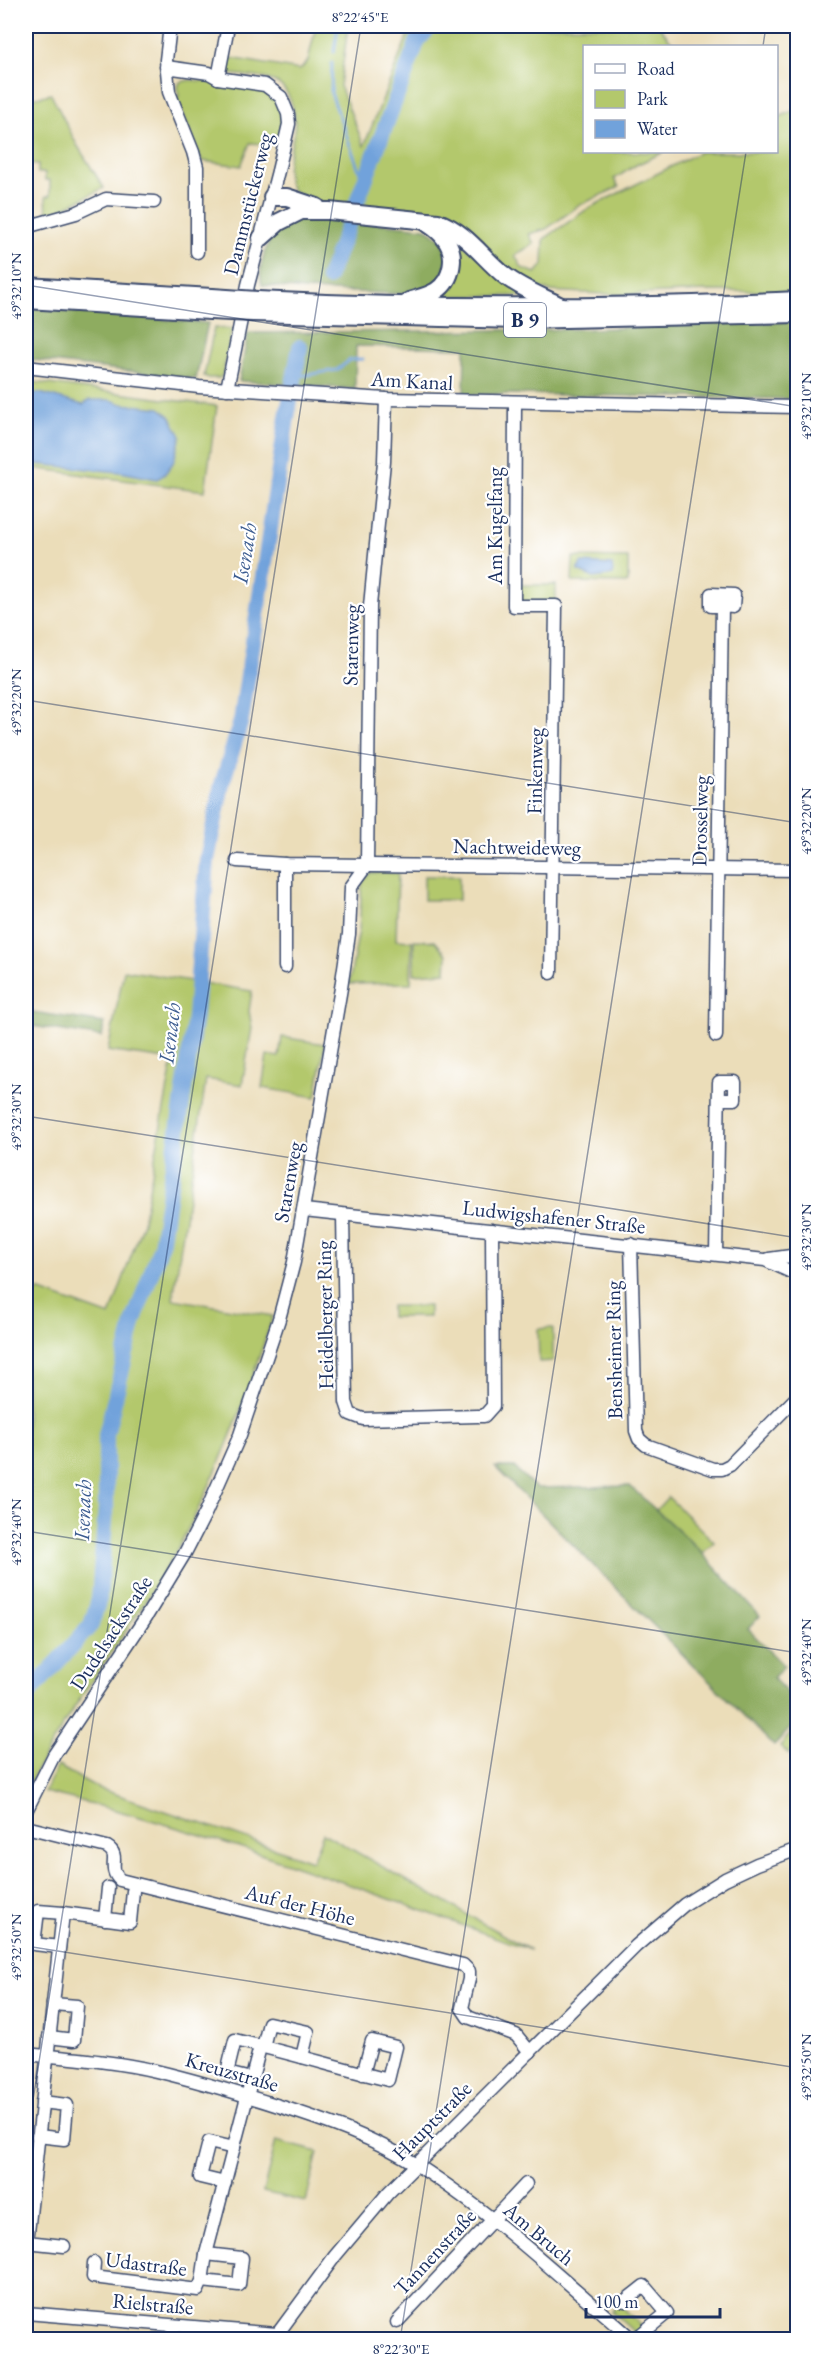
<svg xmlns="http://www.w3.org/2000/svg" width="823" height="2365" font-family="'EB Garamond',serif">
  <rect width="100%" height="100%" fill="#fff"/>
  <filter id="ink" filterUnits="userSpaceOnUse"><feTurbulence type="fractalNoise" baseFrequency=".0167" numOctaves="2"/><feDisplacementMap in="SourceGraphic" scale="12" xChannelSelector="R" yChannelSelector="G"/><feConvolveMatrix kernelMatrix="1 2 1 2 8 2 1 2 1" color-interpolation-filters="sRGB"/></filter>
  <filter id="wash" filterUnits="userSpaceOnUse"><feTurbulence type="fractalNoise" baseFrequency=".008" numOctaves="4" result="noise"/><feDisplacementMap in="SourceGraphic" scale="24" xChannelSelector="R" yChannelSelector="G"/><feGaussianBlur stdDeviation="1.35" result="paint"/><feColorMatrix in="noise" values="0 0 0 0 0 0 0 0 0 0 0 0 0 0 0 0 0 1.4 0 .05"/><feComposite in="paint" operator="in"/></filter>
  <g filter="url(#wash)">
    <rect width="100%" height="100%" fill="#ebddb9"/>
    <g fill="#b3c86c" stroke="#677c65" stroke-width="1.5">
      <path d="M316,26H348L340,86L364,146L410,30L414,26H659L675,46H584V152H664L636,165L614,179L619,187L580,205L546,229L529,234L534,244L515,255L522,268L536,273L543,265L544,239L589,208L700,152H776L777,118L797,109V292L705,291L622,295L549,291L527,283L511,273L464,227L427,214L327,206L292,191C276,158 308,133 288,95C284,87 276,81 267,79C255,76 241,75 229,74L225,57L300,70L308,61Z"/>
      <path d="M190,80C218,83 263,80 281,106V127L277,145L250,143L241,166L202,161L176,97L179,96L177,88L180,82Z"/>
      <polygon points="51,94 77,145 104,188 47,216 46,196 50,196 50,180 45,180 45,173 38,173 38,165 31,164 31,156 26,155 26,99"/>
      <polygon points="442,229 533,296 437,296"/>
      <polygon points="214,328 232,329 223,374 220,378 209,378 204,376"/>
      <polygon points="26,381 217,406 205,491 26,467"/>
      <polygon points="573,557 628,558 628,583 572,582"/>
      <rect x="518" y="585" width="38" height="17"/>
      <polygon points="381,872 398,873 396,940 412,941 411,983 349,984 359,930 362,883 370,873"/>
      <rect x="424" y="876" width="35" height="24"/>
      <polygon points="414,940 435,941 447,955 446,972 414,974"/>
      <path d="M124,970L252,991L249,1011L252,1028L242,1085L206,1079L173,1299L273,1316C245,1401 216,1483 171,1560C125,1639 66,1709 26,1791V1315L38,1290L110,1316L143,1222L173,1060L108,1051Z"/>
      <polygon points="282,1037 325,1044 316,1097 262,1088 267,1055 279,1057"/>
      <rect x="391" y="1306" width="38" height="11"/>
      <polygon points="553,1328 553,1361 539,1362 538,1329"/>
      <polygon points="668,1497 714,1542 703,1553 656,1510"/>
      <polygon points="797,1726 797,1745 789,1754 780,1746"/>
      <path d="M58,1766L98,1788L312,1861L323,1833L530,1950C369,1891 210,1831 44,1792Z"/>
      <polygon points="276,2141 318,2152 306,2202 263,2192"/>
      <polygon points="620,2304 643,2329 637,2335 611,2311"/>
    </g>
    <g fill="#8eac60" stroke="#546e5f" stroke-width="1.5">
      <path d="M300,216L426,228L443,241L447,260L442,280L428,291L405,294L303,290L262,285C257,267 266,242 279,228C283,222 293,219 300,216Z"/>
      <polygon points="26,308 208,323 196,379 26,359"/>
      <polygon points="797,321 797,399 515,394 464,395 465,348 356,346 355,389 239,381 248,333 588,329"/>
      <polygon points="26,1011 104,1023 102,1037 26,1025"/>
      <polygon points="495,1467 514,1467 536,1488 630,1486 698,1549 760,1616 748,1629 784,1666 773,1678 797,1703 797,1721 774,1746"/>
    </g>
    <g fill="#71a2db" stroke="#46689c" stroke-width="1.5">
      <polygon points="40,393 83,405 89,400 111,400 122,404 160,408 170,416 181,436 173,463 164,475 157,479 120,472 26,463 26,397 30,394"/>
      <polygon points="581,563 612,565 613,575 594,578 578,571"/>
    </g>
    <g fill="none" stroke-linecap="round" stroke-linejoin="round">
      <g stroke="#71a2db" stroke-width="3">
        <polyline points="334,52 338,26"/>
        <polyline points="332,63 331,93 364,184"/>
        <polyline points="294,377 337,370 350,360 363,359"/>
      </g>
      <g stroke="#71a2db" stroke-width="16">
        <polyline points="328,278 418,40 431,26"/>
        <polyline points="26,1697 91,1625 99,1599 106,1508 106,1435 134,1320 161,1246 195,1016 207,860 222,784 241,721 287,417 300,347"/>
      </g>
    </g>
  </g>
  <g filter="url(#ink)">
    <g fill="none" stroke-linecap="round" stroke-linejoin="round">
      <defs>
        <g id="minor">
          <polyline points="170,26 166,60 169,92 193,152 197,167 197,252"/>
          <polyline points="166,67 209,73 218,78 265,85 281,97 288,114 289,124 278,171 248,285 227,389"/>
          <polyline points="218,78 228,26"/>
          <polyline points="26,227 76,213 106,199 154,202"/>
          <polyline points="26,367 199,387 386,399 798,407"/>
          <polyline points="515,403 514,606 556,606 551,973"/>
          <polyline points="237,861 285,864 798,870"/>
          <polyline points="285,967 285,864"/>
          <polyline points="716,1036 722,606 733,607 734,595 711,594 711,606 722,606"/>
          <polyline points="304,1210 765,1260 798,1275"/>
          <polyline points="343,1215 346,1402 350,1414 363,1419 478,1416 484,1416 493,1406 492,1230"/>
          <polyline points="631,1244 636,1431 639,1439 646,1445 713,1469 722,1469 730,1465 798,1396"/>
          <polyline points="716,1254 719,1082 735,1082 735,1099 719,1099"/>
          <polyline points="769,1259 798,1255"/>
          <polyline points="26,1811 54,1755 146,1617 185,1553 206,1512 240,1435 279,1319 294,1262 341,988 349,934 351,887 367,865 370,606 384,462 386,399"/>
          <path d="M26,1827L107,1847C122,1856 106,1867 120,1880L463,1965L469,1971V1979L462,2008L468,2017L516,2035L530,2052"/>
          <polyline points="105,1919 108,1888"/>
          <polyline points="59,1947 34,1944 38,1911 63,1913"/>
          <polyline points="49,2037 74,2040 77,2006 53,2004"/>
          <polyline points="263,2047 269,2023 308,2032 302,2057"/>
          <path d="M26,2054C69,2058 114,2061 156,2071C198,2081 238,2093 279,2106C326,2121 375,2138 417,2165C495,2215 563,2279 633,2340"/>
          <path d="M251,2079L227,2073L235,2040C286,2052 337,2067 388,2080L396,2047L372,2041L363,2074"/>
          <polyline points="38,2136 64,2139 67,2105 42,2102"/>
          <polyline points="225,2183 200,2177 209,2142 234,2148"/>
          <polyline points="64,2246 27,2242 63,1913 130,1922 133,1891"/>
          <polyline points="94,2263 93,2277 198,2290 202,2281 206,2254 260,2047"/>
          <polyline points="202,2281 239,2285 242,2258 206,2254"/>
          <polyline points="625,2301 644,2286 667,2313 634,2340"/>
          <polyline points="26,2313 277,2334"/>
          <polyline points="397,2322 526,2184"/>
          <polyline points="273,2340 335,2256 388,2193 636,1946 685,1904 725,1879 757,1864 798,1849"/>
        </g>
        <g id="highway">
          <polyline points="272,197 287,197 317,207"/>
          <path d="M261,238L279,222L301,211H329L438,222C466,232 481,256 504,275C520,288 541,296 559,305"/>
          <polyline points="26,286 212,297"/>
          <polyline points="26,300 210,311"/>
          <path d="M257,300C437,309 617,308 798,300"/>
          <path d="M409,301C418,298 428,296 436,291C453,280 457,254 445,239C441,232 433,227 427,223"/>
          <polyline points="253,313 519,320 798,314"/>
        </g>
      </defs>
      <use href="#minor" stroke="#3a496c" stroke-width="15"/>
      <use href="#highway" stroke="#3a496c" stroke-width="20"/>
      <use href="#minor" stroke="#fff" stroke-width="12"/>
      <use href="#highway" stroke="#fff" stroke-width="16"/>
      <defs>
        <g id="highway-bridge">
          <polyline points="212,297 257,300"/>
          <polyline points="210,311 253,313"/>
        </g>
      </defs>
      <use href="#highway-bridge" stroke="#3a496c" stroke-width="20" stroke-linecap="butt"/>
      <use href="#highway-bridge" stroke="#fff" stroke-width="16"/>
    </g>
  </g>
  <path fill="none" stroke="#1b2f5e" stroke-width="1.5" stroke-opacity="0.45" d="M763,46L766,26M26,285L798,407M26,700L798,823M26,1116L798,1238M26,1531L798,1653M26,1946L798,2068M26,2144L361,26M400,2340L746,152"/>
  <g text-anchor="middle" stroke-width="4.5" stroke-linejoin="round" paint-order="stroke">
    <rect fill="#fff" stroke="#5f6d8e" stroke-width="1.5" x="504" y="303" width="42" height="34" rx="4.5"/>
    <g font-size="20" font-weight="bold" fill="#1b2f5e">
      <text x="525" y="327">B 9</text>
    </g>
    <g font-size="21" fill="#1b2f5e" stroke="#fff">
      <text transform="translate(248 204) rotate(-76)" y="7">Dammstückerweg</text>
      <text transform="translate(412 381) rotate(3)" y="7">Am Kanal</text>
      <text transform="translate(495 526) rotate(-90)" y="7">Am Kugelfang</text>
      <text transform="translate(351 645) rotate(-89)" y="7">Starenweg</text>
      <text transform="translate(535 771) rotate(-89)" y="7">Finkenweg</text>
      <text transform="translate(700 821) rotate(-89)" y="7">Drosselweg</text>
      <text transform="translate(517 847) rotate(1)" y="7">Nachtweideweg</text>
      <text transform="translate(288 1182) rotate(-80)" y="7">Starenweg</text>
      <text transform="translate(554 1217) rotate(6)" y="7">Ludwigshafener Straße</text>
      <text transform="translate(325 1315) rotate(-91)" y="7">Heidelberger Ring</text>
      <text transform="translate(614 1350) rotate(-91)" y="7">Bensheimer Ring</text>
      <text transform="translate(111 1633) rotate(-57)" y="7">Dudelsackstraße</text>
      <text transform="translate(300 1905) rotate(14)" y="7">Auf der Höhe</text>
      <text transform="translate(232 2072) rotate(16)" y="7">Kreuzstraße</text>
      <text transform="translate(432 2121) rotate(-45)" y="7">Hauptstraße</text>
      <text transform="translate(539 2234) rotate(40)" y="7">Am Bruch</text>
      <text transform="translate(435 2252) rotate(-47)" y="7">Tannenstraße</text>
      <text transform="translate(146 2264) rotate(7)" y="7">Udastraße</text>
      <text transform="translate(153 2304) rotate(5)" y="7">Rielstraße</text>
    </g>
    <g font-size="22" font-style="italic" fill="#3d5d90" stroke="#fff">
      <text transform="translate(244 553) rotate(-81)" y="8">Isenach</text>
      <text transform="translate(169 1033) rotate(-83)" y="8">Isenach</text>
      <text transform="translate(82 1510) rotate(-88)" y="8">Isenach</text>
    </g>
  </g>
  <rect width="823" height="2365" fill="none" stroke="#fff" stroke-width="66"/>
  <rect x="583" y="45" width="195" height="108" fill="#ffffff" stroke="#a4acbf" stroke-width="1.5"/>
  <rect x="595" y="64" width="30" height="9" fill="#ffffff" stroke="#a4acbf" stroke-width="1.5"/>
  <text x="637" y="75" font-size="18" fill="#1b2f5e">Road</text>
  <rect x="595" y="90" width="30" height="18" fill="#b3c86c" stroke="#a4acbf" stroke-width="1.5"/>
  <text x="637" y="105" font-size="18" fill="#1b2f5e">Park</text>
  <rect x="595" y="120" width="30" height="18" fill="#71a2db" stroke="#a4acbf" stroke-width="1.5"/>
  <text x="637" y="135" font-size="18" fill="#1b2f5e">Water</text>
  <path d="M586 2308v9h134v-9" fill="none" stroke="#1b2f5e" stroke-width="3"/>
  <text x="595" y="2308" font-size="18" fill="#1b2f5e" stroke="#ffffff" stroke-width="4.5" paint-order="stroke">100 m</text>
  <rect x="33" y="33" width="757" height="2299" fill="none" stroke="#1b2f5e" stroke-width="2"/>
  <g font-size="15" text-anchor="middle" fill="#1b2f5e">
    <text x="360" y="22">8°22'45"E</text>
    <text transform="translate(16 286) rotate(-90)" y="5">49°32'10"N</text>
    <text transform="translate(806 406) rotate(-90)" y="5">49°32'10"N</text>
    <text transform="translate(16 702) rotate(-90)" y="5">49°32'20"N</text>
    <text transform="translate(806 821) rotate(-90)" y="5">49°32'20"N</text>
    <text transform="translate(16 1117) rotate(-90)" y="5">49°32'30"N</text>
    <text transform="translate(806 1237) rotate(-90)" y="5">49°32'30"N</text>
    <text transform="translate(16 1532) rotate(-90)" y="5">49°32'40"N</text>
    <text transform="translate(806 1652) rotate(-90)" y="5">49°32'40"N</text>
    <text transform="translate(16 1947) rotate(-90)" y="5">49°32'50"N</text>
    <text transform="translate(806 2067) rotate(-90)" y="5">49°32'50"N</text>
    <text x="401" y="2354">8°22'30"E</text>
  </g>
</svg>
